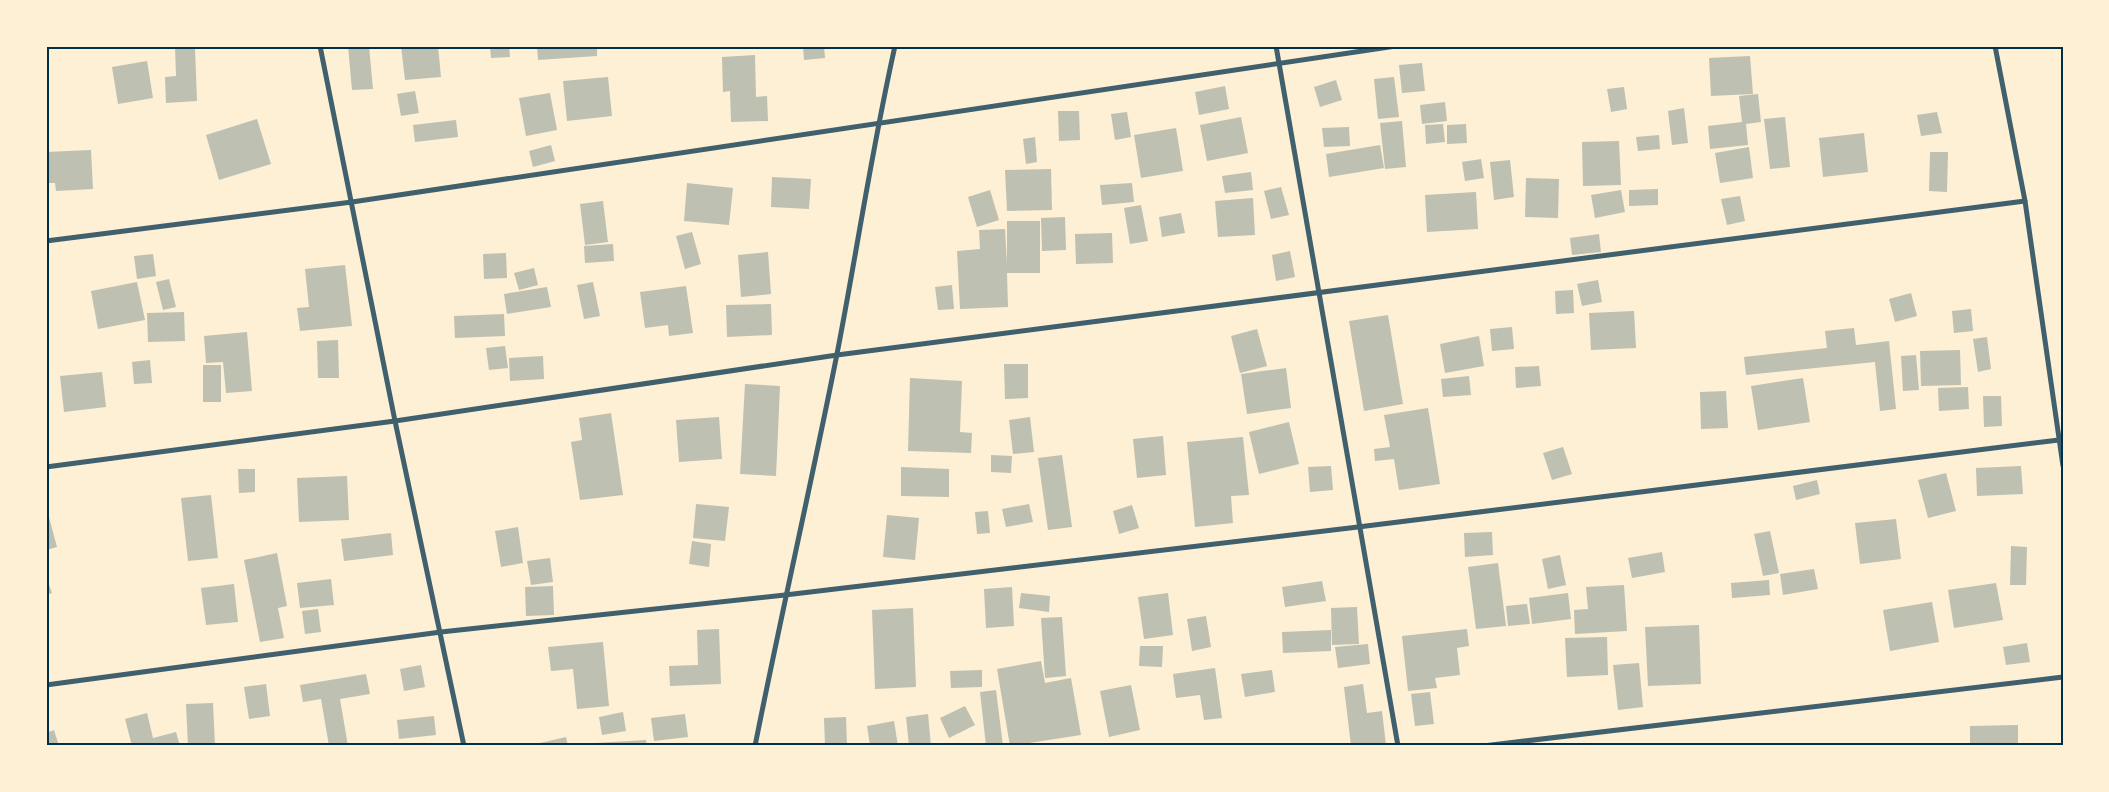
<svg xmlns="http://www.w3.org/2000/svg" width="2109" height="792" font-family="Inter,sans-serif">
  <rect width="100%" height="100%" fill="#fdf0d5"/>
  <g fill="#bec0b2">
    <polygon points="175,46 204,46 195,48 197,101 166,103 165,77 176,76"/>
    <polygon points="348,46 369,46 373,89 352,90"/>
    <polygon points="401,46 438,46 441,77 405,80"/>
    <polygon points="490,46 509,46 510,57 491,58"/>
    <polygon points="537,46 597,46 597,56 538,60"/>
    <polygon points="803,46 824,46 825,58 804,60"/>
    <polygon points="755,55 756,97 767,96 768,121 731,122 730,91 723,92 722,57"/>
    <polygon points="1750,56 1753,94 1711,96 1709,58"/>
    <polygon points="147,61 153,98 118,104 112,67"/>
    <polygon points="1422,63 1425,91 1402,93 1399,65"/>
    <polygon points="608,77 612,116 567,121 563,81"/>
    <polygon points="1394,77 1399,117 1378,119 1374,79"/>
    <polygon points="1336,80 1342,100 1320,107 1314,87"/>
    <polygon points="1225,86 1229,109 1199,115 1195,92"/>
    <polygon points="1624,87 1627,109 1611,112 1607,89"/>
    <polygon points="415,91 419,113 401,116 397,94"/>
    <polygon points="550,93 557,130 526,136 519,98"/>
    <polygon points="1758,94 1761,122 1746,124 1748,145 1710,149 1708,126 1742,122 1739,96"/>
    <polygon points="1445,102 1447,121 1422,124 1420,105"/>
    <polygon points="1684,108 1688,143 1672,145 1668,111"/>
    <polygon points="1058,111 1079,111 1080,140 1059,141"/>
    <polygon points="1127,112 1131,137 1115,140 1111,114"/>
    <polygon points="1937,112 1942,133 1921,136 1917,115"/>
    <polygon points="1241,117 1248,153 1207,161 1200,125"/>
    <polygon points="1785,117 1790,167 1770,169 1764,119"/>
    <polygon points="257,119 271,164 219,180 206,135"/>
    <polygon points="456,120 458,137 415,142 413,125"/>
    <polygon points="1402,121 1406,167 1385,169 1380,123"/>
    <polygon points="1443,124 1445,142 1426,144 1425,125"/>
    <polygon points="1466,124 1467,143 1447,144 1447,125"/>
    <polygon points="1349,127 1350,146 1324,147 1322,128"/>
    <polygon points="1176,128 1183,171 1141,178 1134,135"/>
    <polygon points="1864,133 1868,172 1823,177 1819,138"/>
    <polygon points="1659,135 1660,149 1638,151 1636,137"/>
    <polygon points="1035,137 1037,162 1026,164 1023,139"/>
    <polygon points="1619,141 1621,185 1583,186 1582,142"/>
    <polygon points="551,145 555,161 533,167 529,151"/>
    <polygon points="1380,145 1384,168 1329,177 1326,154"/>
    <polygon points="1749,147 1753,178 1720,183 1715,153"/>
    <polygon points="91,150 93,189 56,191 55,183 46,183 46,152"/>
    <polygon points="1930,152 1948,152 1947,192 1929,191"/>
    <polygon points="1481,159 1484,178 1465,181 1462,162"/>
    <polygon points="1510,160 1514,197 1494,200 1490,162"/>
    <polygon points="1051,169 1052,210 1007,211 1005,170"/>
    <polygon points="1251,172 1253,190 1225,193 1222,176"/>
    <polygon points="772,177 811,179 809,209 771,207"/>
    <polygon points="1526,178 1559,179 1558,218 1525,217"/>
    <polygon points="687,183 733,188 729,225 684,221"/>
    <polygon points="1132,183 1134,202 1102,205 1100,185"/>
    <polygon points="1281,187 1289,215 1271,219 1264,191"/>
    <polygon points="1658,189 1658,205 1629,206 1629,190"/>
    <polygon points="990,190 999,220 977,227 968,197"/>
    <polygon points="1621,190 1625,212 1595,218 1591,195"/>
    <polygon points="1476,192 1478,229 1427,232 1425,195"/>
    <polygon points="1740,196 1745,221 1727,225 1721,199"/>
    <polygon points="1253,198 1255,235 1218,237 1215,201"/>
    <polygon points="603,201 608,242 585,245 580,204"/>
    <polygon points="1141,205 1148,241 1130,244 1124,208"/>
    <polygon points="1181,213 1185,233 1162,237 1159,217"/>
    <polygon points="1065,217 1066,250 1042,251 1041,218"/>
    <polygon points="1007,221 1040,221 1040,273 1007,273 1008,307 960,309 957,251 980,249 979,230 1005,229 1007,264"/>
    <polygon points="692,232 701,264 685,269 676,236"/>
    <polygon points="1112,233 1113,263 1076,264 1075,234"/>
    <polygon points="1599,234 1601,252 1572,255 1570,238"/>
    <polygon points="613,244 614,261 585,263 584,246"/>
    <polygon points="1290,251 1295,277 1276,281 1272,255"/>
    <polygon points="768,252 771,294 741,297 738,255"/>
    <polygon points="506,253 507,278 484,279 483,254"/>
    <polygon points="153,254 156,276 137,279 134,256"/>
    <polygon points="345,265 352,326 300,331 297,308 309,307 305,269"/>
    <polygon points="534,268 538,285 519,290 514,273"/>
    <polygon points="169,279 176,307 163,310 156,282"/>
    <polygon points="1598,280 1602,302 1582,306 1577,284"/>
    <polygon points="137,282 145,320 98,329 91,291"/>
    <polygon points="593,282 600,316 584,319 577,285"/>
    <polygon points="952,285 954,309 938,310 935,287"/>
    <polygon points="686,286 693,333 669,336 668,325 645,328 640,292"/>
    <polygon points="547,287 551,307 507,314 504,294"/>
    <polygon points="1573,290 1574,313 1556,314 1555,291"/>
    <polygon points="1911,293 1917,316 1895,322 1889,299"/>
    <polygon points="771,304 772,335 727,337 726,305"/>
    <polygon points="1971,309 1973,331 1954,333 1952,311"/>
    <polygon points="1634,311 1636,348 1591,350 1589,313"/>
    <polygon points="184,312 185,341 148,342 147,313"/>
    <polygon points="504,314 505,336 455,338 454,316"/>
    <polygon points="1388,315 1403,404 1364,411 1349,321"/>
    <polygon points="1512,327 1514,349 1492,351 1490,329"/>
    <polygon points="1854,328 1856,345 1889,341 1896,409 1880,411 1875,362 1746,375 1744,357 1827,348 1825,331"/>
    <polygon points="1257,329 1267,366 1240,373 1231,336"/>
    <polygon points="247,332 252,391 226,393 223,362 206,363 204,336"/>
    <polygon points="1479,336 1484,366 1445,373 1440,344"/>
    <polygon points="1987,337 1991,369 1978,372 1973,339"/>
    <polygon points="338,340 339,378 318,378 317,341"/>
    <polygon points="505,346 508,368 489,370 486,348"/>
    <polygon points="1960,350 1961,385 1921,386 1920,351"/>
    <polygon points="1916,355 1919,390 1903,391 1901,356"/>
    <polygon points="543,356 544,379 510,381 509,358"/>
    <polygon points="150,360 152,383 134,384 132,362"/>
    <polygon points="1004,364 1028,364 1028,398 1005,399"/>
    <rect x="203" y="365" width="18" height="37"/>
    <polygon points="1539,366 1541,386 1516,388 1515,367"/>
    <polygon points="1286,368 1291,408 1247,414 1241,374"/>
    <polygon points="102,372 106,407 64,412 60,376"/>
    <polygon points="1469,376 1471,395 1443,397 1441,379"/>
    <polygon points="910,378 962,381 960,432 972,433 971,453 908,451"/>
    <polygon points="1803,378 1810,422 1758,430 1751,386"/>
    <polygon points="745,384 780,386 776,476 740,474"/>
    <polygon points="1968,387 1969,409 1939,411 1938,388"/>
    <polygon points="1726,391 1728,428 1701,429 1700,392"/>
    <polygon points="1983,396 2001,396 2002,426 1984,427"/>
    <polygon points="1428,408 1440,484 1399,490 1394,459 1375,461 1374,449 1390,447 1384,415"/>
    <polygon points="611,413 623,495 580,500 571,442 582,440 579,418"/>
    <polygon points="719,417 722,459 679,462 676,420"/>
    <polygon points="1030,417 1034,452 1013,454 1009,420"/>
    <polygon points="1289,422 1299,464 1259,474 1249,432"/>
    <polygon points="1163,436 1166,475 1137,478 1133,439"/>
    <polygon points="1243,437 1249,495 1231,496 1233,523 1195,527 1187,442"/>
    <polygon points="1563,447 1572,474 1552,480 1543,453"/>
    <polygon points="991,455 1012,456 1011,473 991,472"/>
    <polygon points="1062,455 1072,527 1048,530 1038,458"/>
    <polygon points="1331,466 1333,490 1310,492 1308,467"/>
    <polygon points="2021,466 2023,494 1977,496 1976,468"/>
    <polygon points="901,467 949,469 949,497 901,496"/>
    <polygon points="238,469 255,469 255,492 239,493"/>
    <polygon points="1946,473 1956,511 1928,518 1918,480"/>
    <polygon points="347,476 349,520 299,522 297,478"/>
    <polygon points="1817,480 1820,494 1796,500 1793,486"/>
    <polygon points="211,495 218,558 188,561 181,498"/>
    <polygon points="696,504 729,507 725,541 693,538"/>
    <polygon points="1029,504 1033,522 1006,527 1002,509"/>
    <polygon points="1132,505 1139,528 1119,534 1113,511"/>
    <polygon points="46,506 57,547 46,550"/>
    <polygon points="988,511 990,533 977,534 975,512"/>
    <polygon points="887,515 919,518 915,560 883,557"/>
    <polygon points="1896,519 1901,559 1860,564 1855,523"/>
    <polygon points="518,527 523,563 501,567 495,531"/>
    <polygon points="1770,531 1779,573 1763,576 1754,534"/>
    <polygon points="1492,532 1493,555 1465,557 1464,533"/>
    <polygon points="391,533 393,555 344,561 341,539"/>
    <polygon points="692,541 711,544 709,567 689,564"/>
    <polygon points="2011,546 2027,547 2026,585 2010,585"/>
    <polygon points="1662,552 1665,572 1632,578 1628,558"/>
    <polygon points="277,553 287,606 278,608 284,638 260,642 244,560"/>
    <polygon points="1560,555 1566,585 1548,589 1542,559"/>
    <polygon points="550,558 553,582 531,585 527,561"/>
    <polygon points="1498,563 1506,626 1476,629 1468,567"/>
    <polygon points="1814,569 1818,589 1783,595 1780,574"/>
    <polygon points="46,576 52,593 46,595"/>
    <polygon points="331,579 334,605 300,608 297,583"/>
    <polygon points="1769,580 1770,595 1732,598 1731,583"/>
    <polygon points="1322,581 1326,601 1285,607 1282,587"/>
    <polygon points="1996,583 2003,620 1954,628 1948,590"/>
    <polygon points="234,584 238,622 206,625 201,588"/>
    <polygon points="1624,585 1627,631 1575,634 1574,610 1588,609 1586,587"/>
    <polygon points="553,586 554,615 526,616 525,587"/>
    <polygon points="1012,587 1014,626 986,628 984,589"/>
    <polygon points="1021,593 1050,596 1049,612 1019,608"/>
    <polygon points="1168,593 1173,635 1144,639 1138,597"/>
    <polygon points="1568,593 1571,619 1532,624 1529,598"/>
    <polygon points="1932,602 1939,642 1890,651 1883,610"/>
    <polygon points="1527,604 1530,624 1508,626 1506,606"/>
    <polygon points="1357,607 1359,644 1332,645 1331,608"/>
    <polygon points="913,608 916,687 875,689 872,610"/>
    <polygon points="318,609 321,632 305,634 302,611"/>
    <polygon points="1206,616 1211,647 1192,651 1187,619"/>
    <polygon points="1062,617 1066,676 1045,678 1041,618"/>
    <polygon points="1699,625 1701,684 1648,686 1645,627"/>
    <polygon points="719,629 721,684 670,686 669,666 698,665 697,630"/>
    <polygon points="1467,629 1469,646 1457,648 1460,675 1435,678 1437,688 1408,691 1402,636"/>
    <polygon points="1331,630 1331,651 1283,653 1282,632"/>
    <polygon points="1607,637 1608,675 1567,677 1565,638"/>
    <polygon points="603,642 609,706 577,709 573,669 551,671 548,647"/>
    <polygon points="2027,643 2030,662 2006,665 2003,647"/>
    <polygon points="1368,644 1370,664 1338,668 1335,647"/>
    <polygon points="1140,646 1163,646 1162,667 1139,666"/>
    <polygon points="1041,661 1045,683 1071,678 1081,735 1010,746 997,669"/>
    <polygon points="1639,663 1643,707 1618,710 1613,665"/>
    <polygon points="421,665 425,687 404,691 400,669"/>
    <polygon points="1215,668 1222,718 1204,720 1200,695 1176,698 1173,674"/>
    <polygon points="982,670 982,687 951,688 950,671"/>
    <polygon points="1272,670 1275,692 1245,697 1241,674"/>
    <polygon points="366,674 370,694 340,699 348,746 329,746 321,699 303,702 300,685"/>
    <polygon points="266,684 270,716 249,719 244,687"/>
    <polygon points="1363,684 1367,713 1382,711 1386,745 1351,746 1344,687"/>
    <polygon points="1131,685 1140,730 1109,737 1100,691"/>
    <polygon points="996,690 1003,746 986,746 980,692"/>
    <polygon points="1430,692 1434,724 1415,726 1411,694"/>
    <polygon points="213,703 215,746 188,746 186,704"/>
    <polygon points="965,706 975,725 949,738 940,718"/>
    <polygon points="623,712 626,731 602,735 599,717"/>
    <polygon points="147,713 153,738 176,732 180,746 132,746 125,719"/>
    <polygon points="685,714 688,737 654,741 651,718"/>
    <polygon points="928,714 931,746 909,746 906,717"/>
    <polygon points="434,716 436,735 399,739 397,720"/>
    <polygon points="846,717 847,746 825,746 824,718"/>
    <polygon points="894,721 898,746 870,746 867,726"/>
    <polygon points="2018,725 2018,746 1970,746 1970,726"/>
    <polygon points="54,730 59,746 46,746 46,733"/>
    <polygon points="566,737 568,746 540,746 540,743"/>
    <polygon points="646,740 647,746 595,746 595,743"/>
  </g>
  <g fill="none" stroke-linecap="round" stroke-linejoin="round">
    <g stroke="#3f606c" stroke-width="5">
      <polyline points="320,46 395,421 464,746"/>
      <polyline points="1276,46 1398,746"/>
      <polyline points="1995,46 2025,201 2063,466"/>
      <polyline points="46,241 352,202 1396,46"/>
      <polyline points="46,467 395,421 837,355 2025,201"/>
      <polyline points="46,685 441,632 785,595 1358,527 2059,440"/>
      <path d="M755,746C781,615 811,485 837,354C857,251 872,148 895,46"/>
      <polyline points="1483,746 2063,677"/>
    </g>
  </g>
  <rect width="2109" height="792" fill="none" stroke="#fdf0d5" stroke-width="95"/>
  <rect x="48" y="48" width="2014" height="696" fill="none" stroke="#003049" stroke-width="2"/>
</svg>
